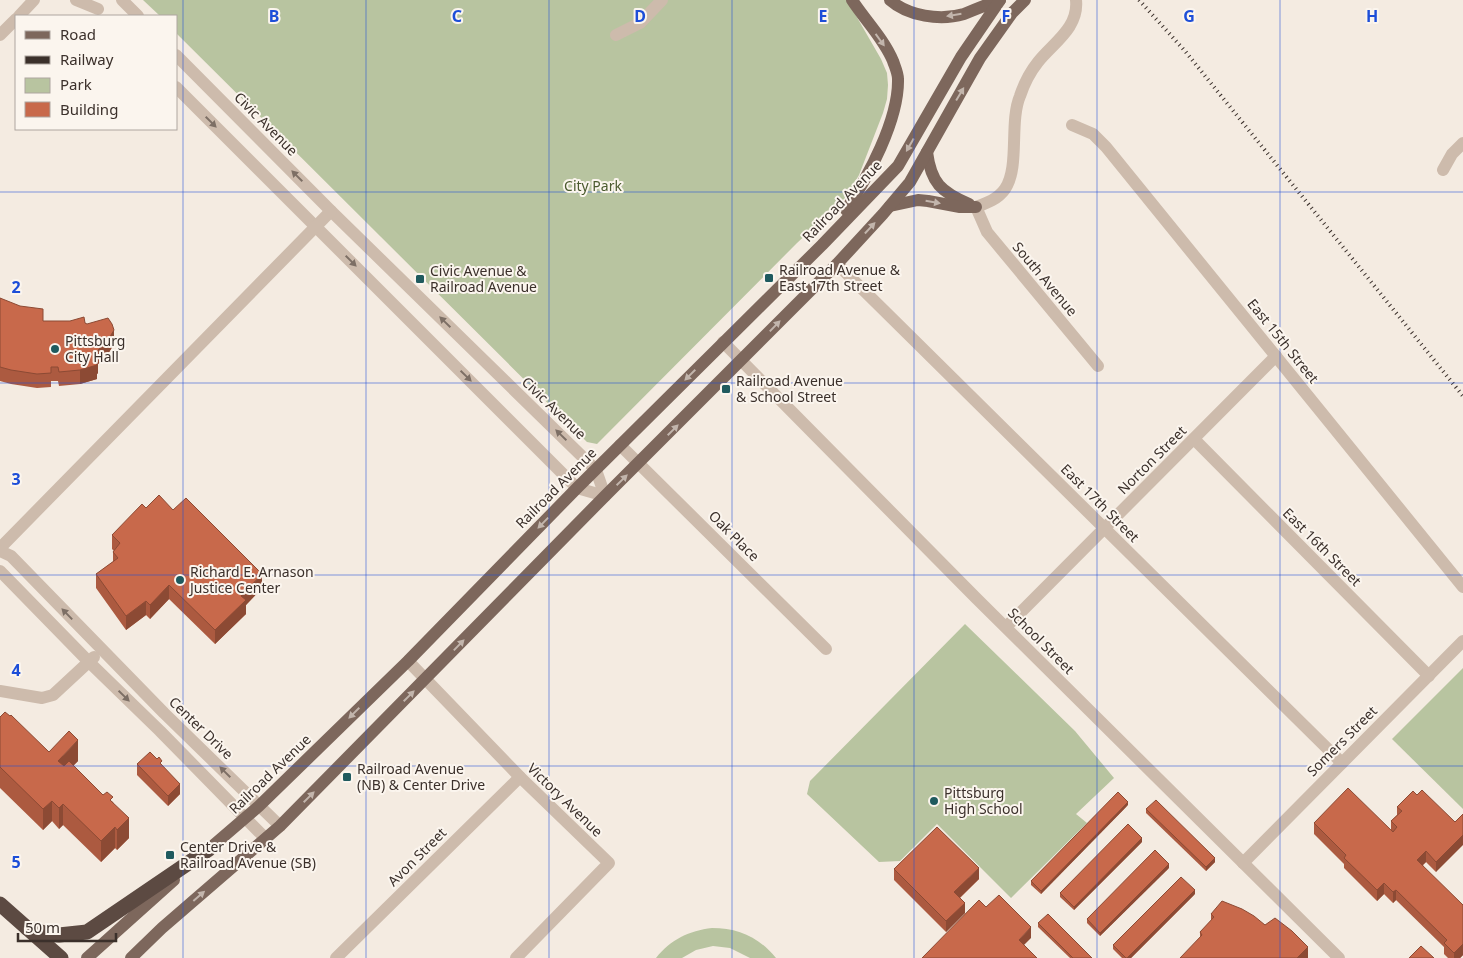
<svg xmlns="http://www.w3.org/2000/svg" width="1463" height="958" font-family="'Noto Sans',sans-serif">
  <rect width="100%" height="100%" fill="#f4ebe1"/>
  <g fill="#b8c4a0">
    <polygon points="143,0 847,0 881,59 887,73 888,85 887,99 883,113 859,175 846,197 797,243 597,444 587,442 176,33 176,16 160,16"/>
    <polygon points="965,624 1075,731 1114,778 1076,814 1087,823 1011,898 937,824 900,861 879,862 807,794 810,781"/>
    <polygon points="1463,668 1463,809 1392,739"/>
    <path d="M712,928C738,928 759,937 776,958H750L730,948L713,946L696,950L682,958H656C671,939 689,931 712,928Z"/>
  </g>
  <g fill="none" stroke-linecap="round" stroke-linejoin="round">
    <g stroke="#cdbbac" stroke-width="12">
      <polyline points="76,0 98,9"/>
      <polyline points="122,0 138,16"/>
      <path d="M1076,0C1079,28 1053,43 1038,62C1030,72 1024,84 1020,96C1009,122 1020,167 1005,189C998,199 987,203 976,207L987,232L1098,366"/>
      <polyline points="19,16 34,0"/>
      <polyline points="0,35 16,19"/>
      <polyline points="616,35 640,23 662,0"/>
      <polyline points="176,55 331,211 596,470 605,496"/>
      <polyline points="176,87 577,488 605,496"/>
      <polyline points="1072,125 1093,134 1106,147 1463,587"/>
      <polyline points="1443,170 1452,154 1463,143"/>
      <polyline points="837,264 1342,763"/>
      <polyline points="723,342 976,598 1339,958"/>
      <polyline points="1194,439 1429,676"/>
      <polyline points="620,445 826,649"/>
      <polyline points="0,550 3,545 331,211"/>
      <polyline points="0,551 11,556 164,713 280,826"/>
      <polyline points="0,571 89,662 160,731 265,838"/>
      <polyline points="1006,627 1276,356"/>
      <polyline points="408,661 520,777 609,863 516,958"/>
      <polyline points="0,691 42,698 53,695 94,657"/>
      <polyline points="1243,863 1463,641"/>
      <polyline points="336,958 520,777"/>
    </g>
    <g stroke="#7d675c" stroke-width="12">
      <path d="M890,0C908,16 940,21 964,14C976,9 988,4 1000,0"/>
      <path d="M927,152C931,183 941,192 969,204"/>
      <polyline points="890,206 918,200 928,201 960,207 976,207"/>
      <path d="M846,210C868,177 899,120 898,79C898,73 895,67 893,61C884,39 865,20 852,0"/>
      <polyline points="202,855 259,806 408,661 577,488 822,245 898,166 961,57 1000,0"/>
      <polyline points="87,958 174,880"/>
      <polyline points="131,958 162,928 280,826 605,496 837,264 883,214 910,182 980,58 1012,13 1025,0"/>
    </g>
    <g stroke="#5c4a42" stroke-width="15">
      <polyline points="0,904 61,958"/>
      <polyline points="27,928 48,934 59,935 87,932 209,849"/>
    </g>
    <polyline stroke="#3b302b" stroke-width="4" stroke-dasharray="1 4" stroke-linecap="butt" points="1139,0 1185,51 1463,396"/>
  </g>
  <g fill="#ac5a40">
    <polygon points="0,298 43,321 85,323 114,344 108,354 98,364 98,373 97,374 97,379 80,384 59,386 58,381 51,381 51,387 37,388 11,384 0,381"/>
    <polygon points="146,508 173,510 262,588 246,605 246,614 215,644 169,599 150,619 146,615 126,630 96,588 96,574 113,562 113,552 114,551 112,549 112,535"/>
    <polygon points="0,717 49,752 78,761 73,766 103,795 113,802 129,838 117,850 115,848 101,862 63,825 59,829 52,821 43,830 0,788"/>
    <polygon points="137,764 162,766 180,794 168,806 137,775"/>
    <polygon points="1417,795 1455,822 1436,872 1426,862 1423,865 1463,955 1460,958 1448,958 1444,954 1444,947 1396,900 1393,903 1384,894 1377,901 1344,868 1344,864 1314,834 1314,823 1391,830 1391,821 1397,815 1397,807"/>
    <polygon points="1128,805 1041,894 1031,885 1031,881"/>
    <polygon points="1146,809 1215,862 1206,871 1146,813"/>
    <polygon points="1142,842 1074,910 1060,897 1060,893"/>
    <polygon points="1169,868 1100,936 1087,923 1087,919"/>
    <polygon points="894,869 979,879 960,898 965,913 946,932 894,880"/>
    <polygon points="1195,894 1131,958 1122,958 1113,949 1113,945"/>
    <polygon points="1211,914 1265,925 1308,958 1200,937 1200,932 1211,921"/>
    <polygon points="1038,923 1092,958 1070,958 1038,927"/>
  </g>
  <g fill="#8c4a34">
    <polygon points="114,330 114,344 108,354 98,364 98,373 97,374 97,379 80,384 80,370 96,352"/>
    <polygon points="262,574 262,588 246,605 246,614 215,644 215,630 241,596"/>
    <polygon points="169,585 169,599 150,619 150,605"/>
    <polygon points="146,601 146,615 126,630 126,616"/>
    <polygon points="78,740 78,761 58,781 58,761"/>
    <polygon points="180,784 180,794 168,806 168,796"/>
    <polygon points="52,801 52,821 43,830 43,809"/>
    <polygon points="1128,802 1128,805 1041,894 1041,891"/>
    <polygon points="63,804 63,825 59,829 59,808"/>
    <polygon points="129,818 129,838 117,850 117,830"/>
    <polygon points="115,827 115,848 101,862 101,841"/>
    <polygon points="1463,835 1463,845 1436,872 1436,862"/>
    <polygon points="1142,838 1142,842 1074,910 1074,907"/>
    <polygon points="1426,851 1426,862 1417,870 1417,860"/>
    <polygon points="1215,858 1215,862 1206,871 1206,867"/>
    <polygon points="1169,864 1169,868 1100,936 1100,933"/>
    <polygon points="979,868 979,879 954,903 954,892"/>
    <polygon points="1384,883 1384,894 1377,901 1377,890"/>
    <polygon points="1195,890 1195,894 1131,958 1127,958"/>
    <polygon points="1396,890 1396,900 1393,903 1393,892"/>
    <polygon points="965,903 965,913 946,932 946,921"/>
    <polygon points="1031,927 1031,938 1019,950 1019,940"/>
    <polygon points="1463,944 1463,955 1460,958 1454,958 1454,953"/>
    <polygon points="1308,947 1308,958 1297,958"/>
  </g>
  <g fill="#c8694b" stroke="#8c4a34">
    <polygon points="0,298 20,306 43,309 43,321 70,321 84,317 85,323 87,324 108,318 112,324 114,330 108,340 96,352 98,359 95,360 97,365 80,370 59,372 58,367 51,367 51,373 37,374 11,370 0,367"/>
    <polygon points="159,495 173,510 186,498 262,574 241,596 246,600 215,630 169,585 150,605 146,601 126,616 96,574 118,558 113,552 120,543 112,535 142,504 146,508"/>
    <polygon points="5,712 10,716 11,715 49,752 69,731 78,740 58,761 64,766 69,761 103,795 107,792 113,797 110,800 129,818 117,830 115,827 101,841 63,804 59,808 52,801 43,809 0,767 0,717"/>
    <polygon points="150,752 157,759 159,757 162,761 160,763 180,784 168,796 137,764"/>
    <polygon points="1348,788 1393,832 1397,827 1391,821 1402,811 1397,807 1413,791 1417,795 1422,790 1455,822 1463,814 1463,835 1436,862 1426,851 1417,860 1463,905 1463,944 1454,953 1444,943 1447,940 1396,890 1393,892 1384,883 1377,890 1344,858 1346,855 1314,823"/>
    <polygon points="1118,792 1128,802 1041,891 1031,881"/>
    <polygon points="1156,800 1215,858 1206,867 1146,809"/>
    <polygon points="1128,824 1142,838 1074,907 1060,893"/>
    <polygon points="937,827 979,868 954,892 965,903 946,921 894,869"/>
    <polygon points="1155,850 1169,864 1100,933 1087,919"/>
    <polygon points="1181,877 1195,890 1127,958 1126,958 1113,945"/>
    <polygon points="999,895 1031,927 1019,940 1037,958 922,958 979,900 986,907"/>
    <polygon points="1222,901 1242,909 1254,916 1265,925 1275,918 1292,931 1308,947 1297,958 1180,958 1202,935 1200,932 1214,917 1211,914"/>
    <polygon points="1048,914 1092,958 1073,958 1038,923"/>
    <polygon points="1421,946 1434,958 1409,958"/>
  </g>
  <defs><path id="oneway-solid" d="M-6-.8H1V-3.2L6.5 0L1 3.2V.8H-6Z" transform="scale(1.25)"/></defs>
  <g fill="#c2b5ac">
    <use href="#oneway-solid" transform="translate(954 15) rotate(171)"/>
    <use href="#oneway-solid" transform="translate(880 40) rotate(54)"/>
    <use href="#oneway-solid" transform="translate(960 94) rotate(-59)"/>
    <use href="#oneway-solid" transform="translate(910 145) rotate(120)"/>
    <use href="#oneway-solid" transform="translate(933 202) rotate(10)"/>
    <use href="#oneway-solid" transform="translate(870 228) rotate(-47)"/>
    <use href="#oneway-solid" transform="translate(775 326) rotate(-46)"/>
    <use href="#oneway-solid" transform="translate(690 375) rotate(135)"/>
    <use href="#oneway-solid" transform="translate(673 430) rotate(-45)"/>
    <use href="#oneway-solid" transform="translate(622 480) rotate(-44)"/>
    <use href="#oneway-solid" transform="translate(543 523) rotate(134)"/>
    <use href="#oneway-solid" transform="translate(459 645) rotate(-46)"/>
    <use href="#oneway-solid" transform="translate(409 696) rotate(-45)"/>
    <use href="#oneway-solid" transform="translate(354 713) rotate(135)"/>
    <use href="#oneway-solid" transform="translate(309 797) rotate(-45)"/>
    <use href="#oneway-solid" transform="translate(199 896) rotate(-41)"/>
  </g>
  <g fill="#7d6f65">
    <use href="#oneway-solid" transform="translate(211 122) rotate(45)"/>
    <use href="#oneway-solid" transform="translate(297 176) rotate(-135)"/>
    <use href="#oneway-solid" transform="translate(351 261) rotate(45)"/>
    <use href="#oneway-solid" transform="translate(445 322) rotate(-136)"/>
    <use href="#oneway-solid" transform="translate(466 376) rotate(44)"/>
    <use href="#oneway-solid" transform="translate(561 435) rotate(-136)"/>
    <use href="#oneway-solid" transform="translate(67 614) rotate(-134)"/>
    <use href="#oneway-solid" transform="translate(124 696) rotate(44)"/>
    <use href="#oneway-solid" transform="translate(225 772) rotate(-135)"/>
  </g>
  <path fill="none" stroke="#1d4ed8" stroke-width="1" stroke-opacity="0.55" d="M183,0V958M366,0V958M549,0V958M732,0V958M914,0V958M1097,0V958M1280,0V958M0,192H1463M0,383H1463M0,575H1463M0,766H1463"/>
  <g fill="#1f5a5e" stroke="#fbf5ee" stroke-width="2">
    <rect x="764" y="273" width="10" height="10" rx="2.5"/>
    <rect x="415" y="274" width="10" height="10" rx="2.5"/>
    <circle cx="55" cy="349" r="5"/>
    <rect x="721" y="384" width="10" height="10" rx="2.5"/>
    <circle cx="180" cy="580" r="5"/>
    <rect x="342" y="772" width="10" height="10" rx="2.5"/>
    <circle cx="934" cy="801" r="5"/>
    <rect x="165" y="850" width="10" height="10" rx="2.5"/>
  </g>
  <g text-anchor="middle" stroke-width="4" stroke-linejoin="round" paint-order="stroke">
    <g font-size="14" fill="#3b302b" stroke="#fbf5ee">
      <text transform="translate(266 124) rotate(45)" y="5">Civic Avenue</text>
      <text transform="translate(842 201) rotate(-46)" y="5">Railroad Avenue</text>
      <text transform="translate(1045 279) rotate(50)" y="5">South Avenue</text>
      <text transform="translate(1283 341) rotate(51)" y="5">East 15th Street</text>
      <text transform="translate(554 408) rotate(44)" y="5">Civic Avenue</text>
      <text transform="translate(1152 460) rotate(-45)" y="5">Norton Street</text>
      <text transform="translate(556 488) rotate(-45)" y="5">Railroad Avenue</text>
      <text transform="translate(1100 503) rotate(45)" y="5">East 17th Street</text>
      <text transform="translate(734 536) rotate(45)" y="5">Oak Place</text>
      <text transform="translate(1322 547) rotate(45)" y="5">East 16th Street</text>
      <text transform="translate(1041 641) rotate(45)" y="5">School Street</text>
      <text transform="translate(201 728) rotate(44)" y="5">Center Drive</text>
      <text transform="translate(1342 741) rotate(-45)" y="5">Somers Street</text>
      <text transform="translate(270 774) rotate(-44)" y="5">Railroad Avenue</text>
      <text transform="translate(565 800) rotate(44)" y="5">Victory Avenue</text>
      <text transform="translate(417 857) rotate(-45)" y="5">Avon Street</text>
    </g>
    <g font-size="14" fill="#4a5a2e" stroke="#fbf5ee">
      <text x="593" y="191">City Park</text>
    </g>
    <g font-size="14" fill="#3b302b" stroke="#fbf5ee" text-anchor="start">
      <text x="779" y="275">Railroad Avenue &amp;<tspan x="779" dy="16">East 17th Street</tspan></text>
      <text x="430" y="276">Civic Avenue &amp;<tspan x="430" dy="16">Railroad Avenue</tspan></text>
      <text x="65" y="346">Pittsburg<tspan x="65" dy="16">City Hall</tspan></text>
      <text x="736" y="386">Railroad Avenue<tspan x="736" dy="16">&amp; School Street</tspan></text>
      <text x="190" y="577">Richard E. Arnason<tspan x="190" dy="16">Justice Center</tspan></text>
      <text x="357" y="774">Railroad Avenue<tspan x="357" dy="16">(NB) &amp; Center Drive</tspan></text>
      <text x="944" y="798">Pittsburg<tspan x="944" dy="16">High School</tspan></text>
      <text x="180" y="852">Center Drive &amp;<tspan x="180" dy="16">Railroad Avenue (SB)</tspan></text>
    </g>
  </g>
  <g font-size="16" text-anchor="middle" font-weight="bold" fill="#1d4ed8" stroke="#fbf5ee" stroke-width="4" stroke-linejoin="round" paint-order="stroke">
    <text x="274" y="22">B</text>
    <text x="457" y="22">C</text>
    <text x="640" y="22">D</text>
    <text x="823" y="22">E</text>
    <text x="1006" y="22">F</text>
    <text x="1189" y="22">G</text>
    <text x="1372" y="22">H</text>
    <text x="16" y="293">2</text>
    <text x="16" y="485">3</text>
    <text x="16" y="676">4</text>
    <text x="16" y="868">5</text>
  </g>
  <rect x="15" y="15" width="162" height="115" fill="#fbf5ee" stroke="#aea6a0"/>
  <rect x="25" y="31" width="25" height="8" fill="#7d675c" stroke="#aea6a0"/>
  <text x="60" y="40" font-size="15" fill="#3b302b">Road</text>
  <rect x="25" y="56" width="25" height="8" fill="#3b302b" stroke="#aea6a0"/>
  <text x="60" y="65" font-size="15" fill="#3b302b">Railway</text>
  <rect x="25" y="78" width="25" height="15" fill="#b8c4a0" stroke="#aea6a0"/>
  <text x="60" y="90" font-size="15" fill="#3b302b">Park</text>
  <rect x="25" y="102" width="25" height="15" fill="#c8694b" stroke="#aea6a0"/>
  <text x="60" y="115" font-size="15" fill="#3b302b">Building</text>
  <path d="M18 933v8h98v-8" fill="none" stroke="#3b302b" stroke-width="2.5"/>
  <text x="25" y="933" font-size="15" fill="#3b302b" stroke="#fbf5ee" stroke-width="4" paint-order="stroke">50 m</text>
</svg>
